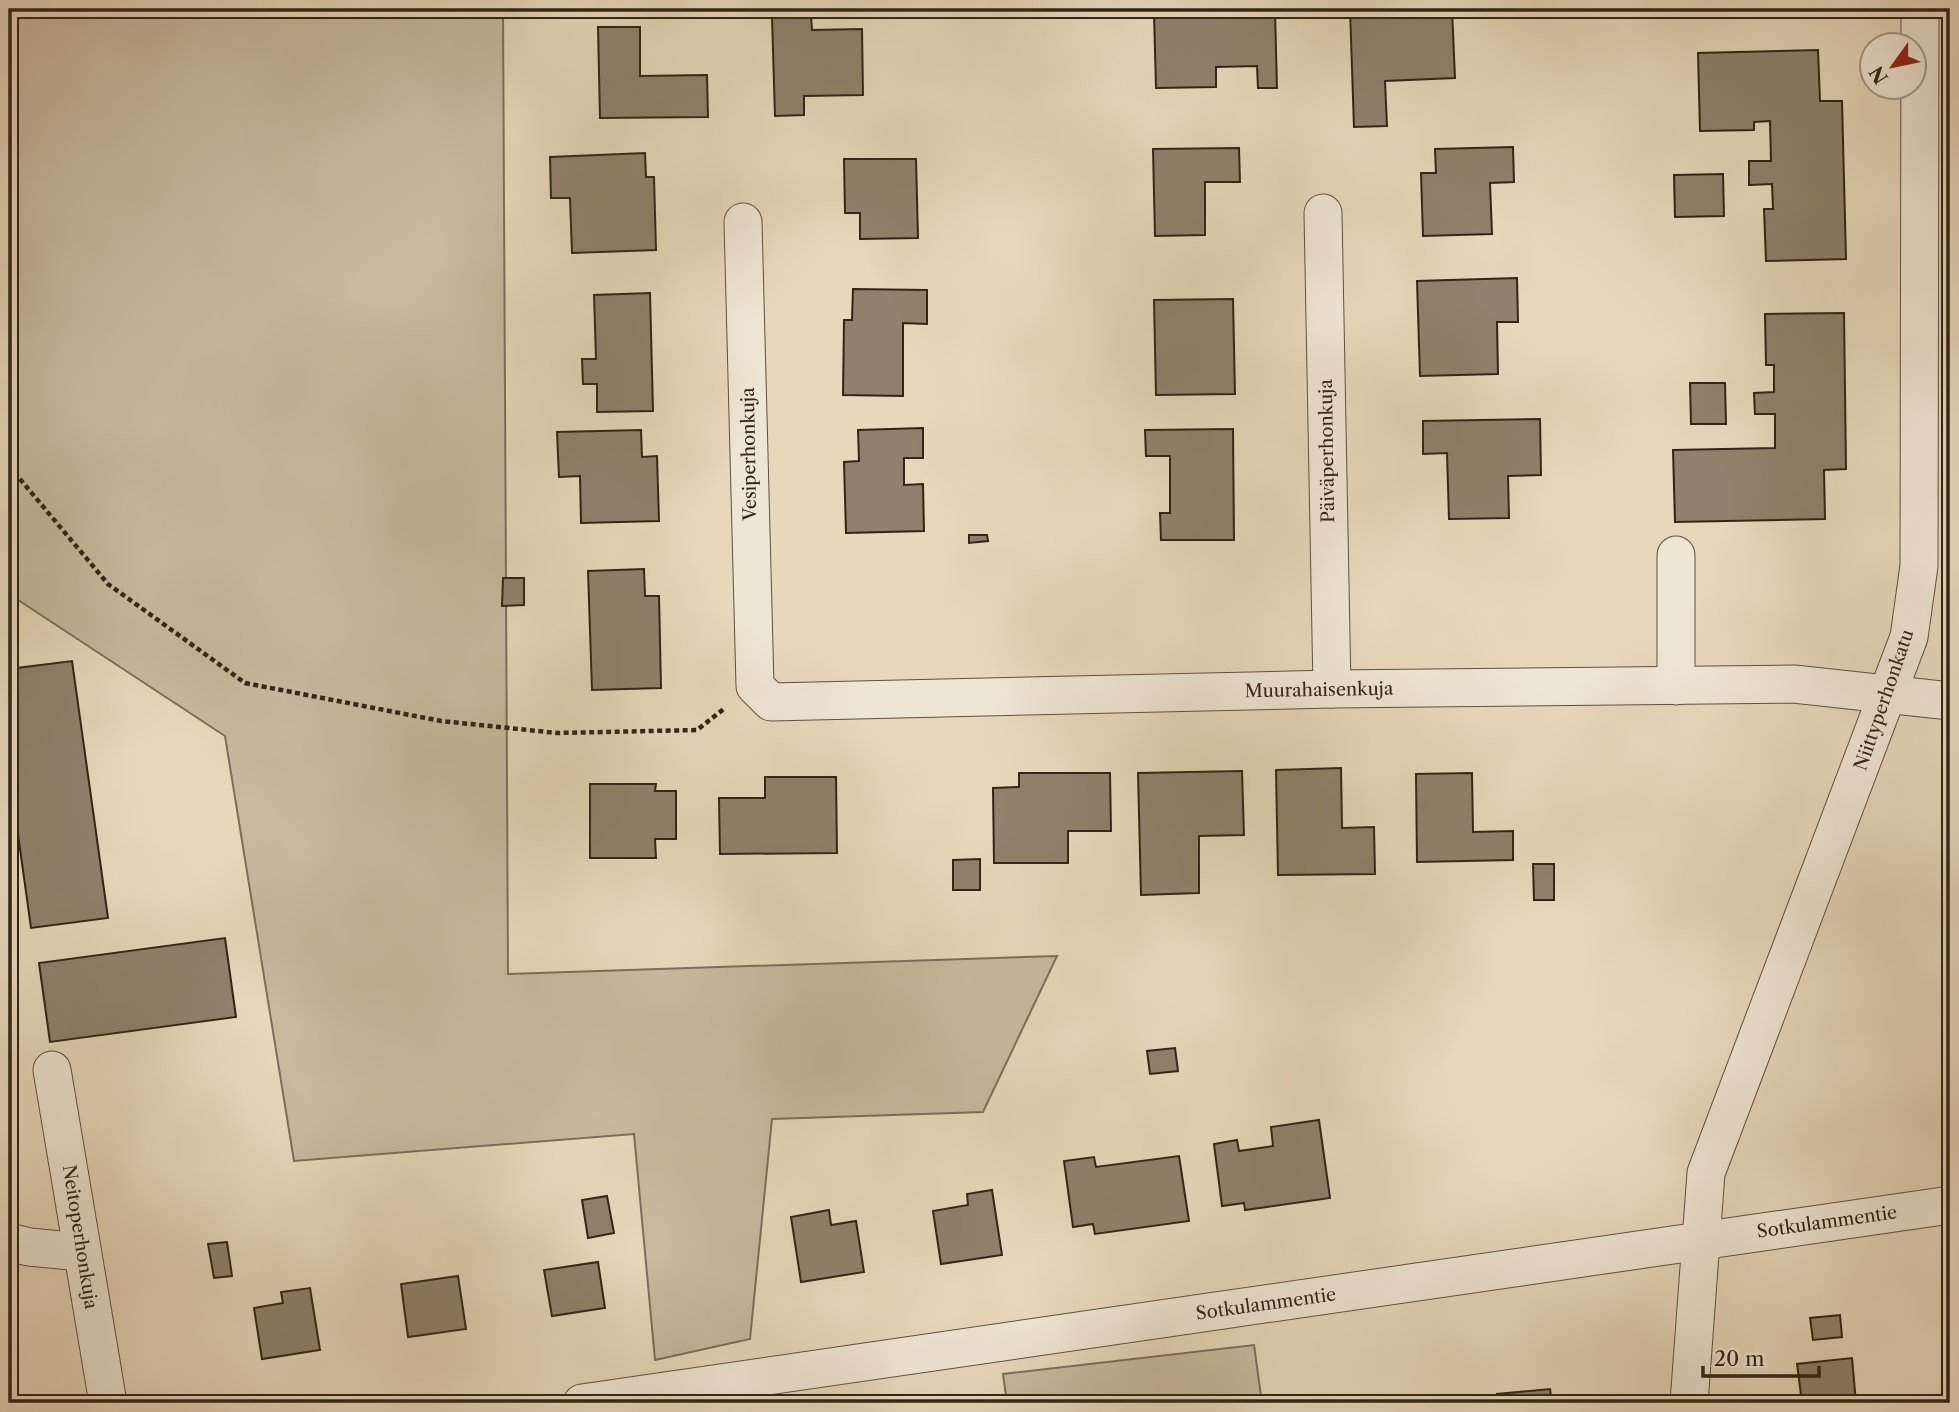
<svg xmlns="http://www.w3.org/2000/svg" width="1959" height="1412" font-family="'Libre Caslon Text',serif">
  <rect width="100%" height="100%" fill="#e7d7bb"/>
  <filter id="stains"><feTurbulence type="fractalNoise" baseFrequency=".00286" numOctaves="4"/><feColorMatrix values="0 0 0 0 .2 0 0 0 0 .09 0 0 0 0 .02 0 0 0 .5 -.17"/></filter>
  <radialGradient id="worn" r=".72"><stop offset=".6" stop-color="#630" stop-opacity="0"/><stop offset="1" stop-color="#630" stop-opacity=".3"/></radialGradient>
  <g fill="#c8b99f" stroke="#7d6e5b" stroke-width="2">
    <polygon points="9,9 503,9 508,974 1057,956 983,1112 772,1119 750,1339 655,1360 634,1134 294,1161 225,736 9,594"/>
    <polygon points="1254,1345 1262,1403 1007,1403 1003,1374"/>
  </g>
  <g fill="#90816c" stroke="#322417" stroke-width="2">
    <polygon points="1350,9 1452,9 1455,78 1385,81 1387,126 1354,127"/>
    <polygon points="1275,11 1277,88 1258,88 1257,66 1216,67 1216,87 1156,88 1154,13"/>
    <polygon points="811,16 812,30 862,29 863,95 804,96 804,115 775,116 772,17"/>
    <polygon points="598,27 640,27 640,76 707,75 708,117 600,118"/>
    <polygon points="1818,50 1820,101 1842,101 1846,259 1766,261 1764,209 1773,209 1772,184 1749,185 1749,161 1771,161 1770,121 1754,122 1754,130 1700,131 1698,53"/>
    <polygon points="1513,147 1514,182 1490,183 1492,234 1423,236 1421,173 1436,173 1435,149"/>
    <polygon points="1239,148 1240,182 1205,182 1205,235 1155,236 1153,149"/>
    <polygon points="645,153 646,177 654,177 656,250 572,253 570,198 551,198 550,157"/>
    <polygon points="844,159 916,159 918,238 860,239 860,213 845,213"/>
    <polygon points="1723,174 1724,216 1675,217 1674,175"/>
    <polygon points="1517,278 1518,322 1497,322 1498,374 1420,376 1417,281"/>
    <polygon points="853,289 927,290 927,324 903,323 903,396 843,395 844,320 852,320"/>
    <polygon points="650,293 653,411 597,412 597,384 583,384 582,359 596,359 594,295"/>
    <polygon points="1233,299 1235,394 1156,395 1154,300"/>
    <polygon points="1844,313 1846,469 1824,470 1825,519 1675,522 1673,450 1775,448 1775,414 1755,414 1754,393 1774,392 1774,365 1766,365 1765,314"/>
    <polygon points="1690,383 1725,383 1726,424 1691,424"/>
    <polygon points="1540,419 1541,475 1508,476 1509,518 1449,519 1447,453 1423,454 1423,421"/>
    <polygon points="923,428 923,458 904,458 904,485 923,484 924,531 846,533 844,462 859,461 858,430"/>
    <polygon points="1233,429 1234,540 1161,540 1160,513 1170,513 1170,456 1146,456 1145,430"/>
    <polygon points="641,430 642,457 657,456 659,521 581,523 580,476 559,477 557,432"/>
    <polygon points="969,535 987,535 988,541 969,543"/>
    <polygon points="644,569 645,596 659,596 661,688 592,690 588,571"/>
    <polygon points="503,578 524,578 524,605 502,606"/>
    <polygon points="72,661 108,918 31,928 9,770 9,669"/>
    <polygon points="1341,768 1342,828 1374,827 1375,874 1278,875 1276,770"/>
    <polygon points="1242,771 1244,835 1199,836 1199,893 1141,895 1138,773"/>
    <polygon points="1019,773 1110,773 1111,831 1068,831 1068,863 994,863 993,788 1019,787"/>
    <polygon points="1472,773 1473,832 1513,831 1513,860 1417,862 1416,774"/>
    <polygon points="765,777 836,777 837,853 720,854 719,798 765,798"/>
    <polygon points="590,784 656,784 655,791 676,791 676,839 655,839 656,858 590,858"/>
    <polygon points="980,859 980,890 953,890 953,860"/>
    <polygon points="1533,864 1554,864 1554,900 1534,900"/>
    <polygon points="225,938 236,1017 50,1042 39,963"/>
    <polygon points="1175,1048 1178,1071 1150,1074 1147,1051"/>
    <polygon points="1319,1120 1330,1198 1245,1210 1244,1203 1222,1206 1214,1144 1237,1140 1239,1151 1273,1146 1271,1127"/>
    <polygon points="1179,1156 1189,1221 1095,1234 1093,1224 1073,1227 1064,1161 1094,1157 1096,1167"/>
    <polygon points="992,1190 1002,1255 941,1264 933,1211 968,1205 967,1194"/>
    <polygon points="607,1196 614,1233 588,1238 582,1200"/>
    <polygon points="829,1210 831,1225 856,1221 864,1272 801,1282 791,1217"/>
    <polygon points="227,1242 232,1276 214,1278 208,1244"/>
    <polygon points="598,1262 605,1308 552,1316 544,1270"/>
    <polygon points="458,1276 466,1329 408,1337 401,1284"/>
    <polygon points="310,1288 320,1350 262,1359 254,1308 283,1303 281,1292"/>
    <polygon points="1840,1315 1842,1337 1813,1340 1810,1318"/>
    <polygon points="1852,1358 1856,1403 1802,1403 1797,1364"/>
    <polygon points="1550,1389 1552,1403 1498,1403 1497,1394"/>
  </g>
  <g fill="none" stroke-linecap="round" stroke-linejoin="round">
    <defs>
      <g id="minor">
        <polyline points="1323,213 1332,689"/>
        <polyline points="743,222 755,686 771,702 1332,689 1794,684 1950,701"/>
        <polyline points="1676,555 1676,686"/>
        <polyline points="52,1070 108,1403"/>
        <polyline points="9,1242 29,1247 82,1252"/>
        <path d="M582,1403C1038,1339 1494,1268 1950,1205"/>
        <polyline points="1689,1403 1706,1173 1909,637 1919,566 1920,9"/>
      </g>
    </defs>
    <use href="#minor" stroke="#5f5140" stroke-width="39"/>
    <polyline stroke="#322417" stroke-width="4.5" stroke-dasharray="5 3.5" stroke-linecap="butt" points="9,466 108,584 245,683 441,721 557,733 697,730 725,708"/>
    <use href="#minor" stroke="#efe5d3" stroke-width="37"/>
  </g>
  <g text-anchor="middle" stroke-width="7" stroke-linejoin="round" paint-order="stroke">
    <g font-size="18" fill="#322417" stroke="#efe5d3">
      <text transform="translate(1327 451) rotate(-91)" y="6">Päiväperhonkuja</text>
      <text transform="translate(749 454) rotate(-91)" y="6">Vesiperhonkuja</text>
      <text transform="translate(1319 690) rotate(-1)" y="6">Muurahaisenkuja</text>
      <text transform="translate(1884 700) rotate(-71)" y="6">Niittyperhonkatu</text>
      <text transform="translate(1827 1222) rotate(-8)" y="6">Sotkulammentie</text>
      <text transform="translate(80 1237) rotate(81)" y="6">Neitoperhonkuja</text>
      <text transform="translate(1266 1304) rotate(-8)" y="6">Sotkulammentie</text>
    </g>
  </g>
  <rect width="1959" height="1412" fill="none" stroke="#e7d7bb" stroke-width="35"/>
  <rect x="10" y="10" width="1938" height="1391" fill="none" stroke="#322417" stroke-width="3.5"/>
  <rect x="18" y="18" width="1924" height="1377" fill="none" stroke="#322417" stroke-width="2"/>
  <g transform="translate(1893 66) rotate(237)"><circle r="33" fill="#efe5d3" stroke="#a39888" stroke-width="2"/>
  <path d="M0-5L12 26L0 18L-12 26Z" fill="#8f2418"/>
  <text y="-10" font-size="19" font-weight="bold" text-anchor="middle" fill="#322417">N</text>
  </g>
  <path d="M1703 1366v10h116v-10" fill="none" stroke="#322417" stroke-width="3.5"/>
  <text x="1714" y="1366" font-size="21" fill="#322417" stroke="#efe5d3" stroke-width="5" paint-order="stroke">20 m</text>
  <rect width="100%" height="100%" filter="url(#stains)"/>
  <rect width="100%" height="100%" fill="url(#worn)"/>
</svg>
